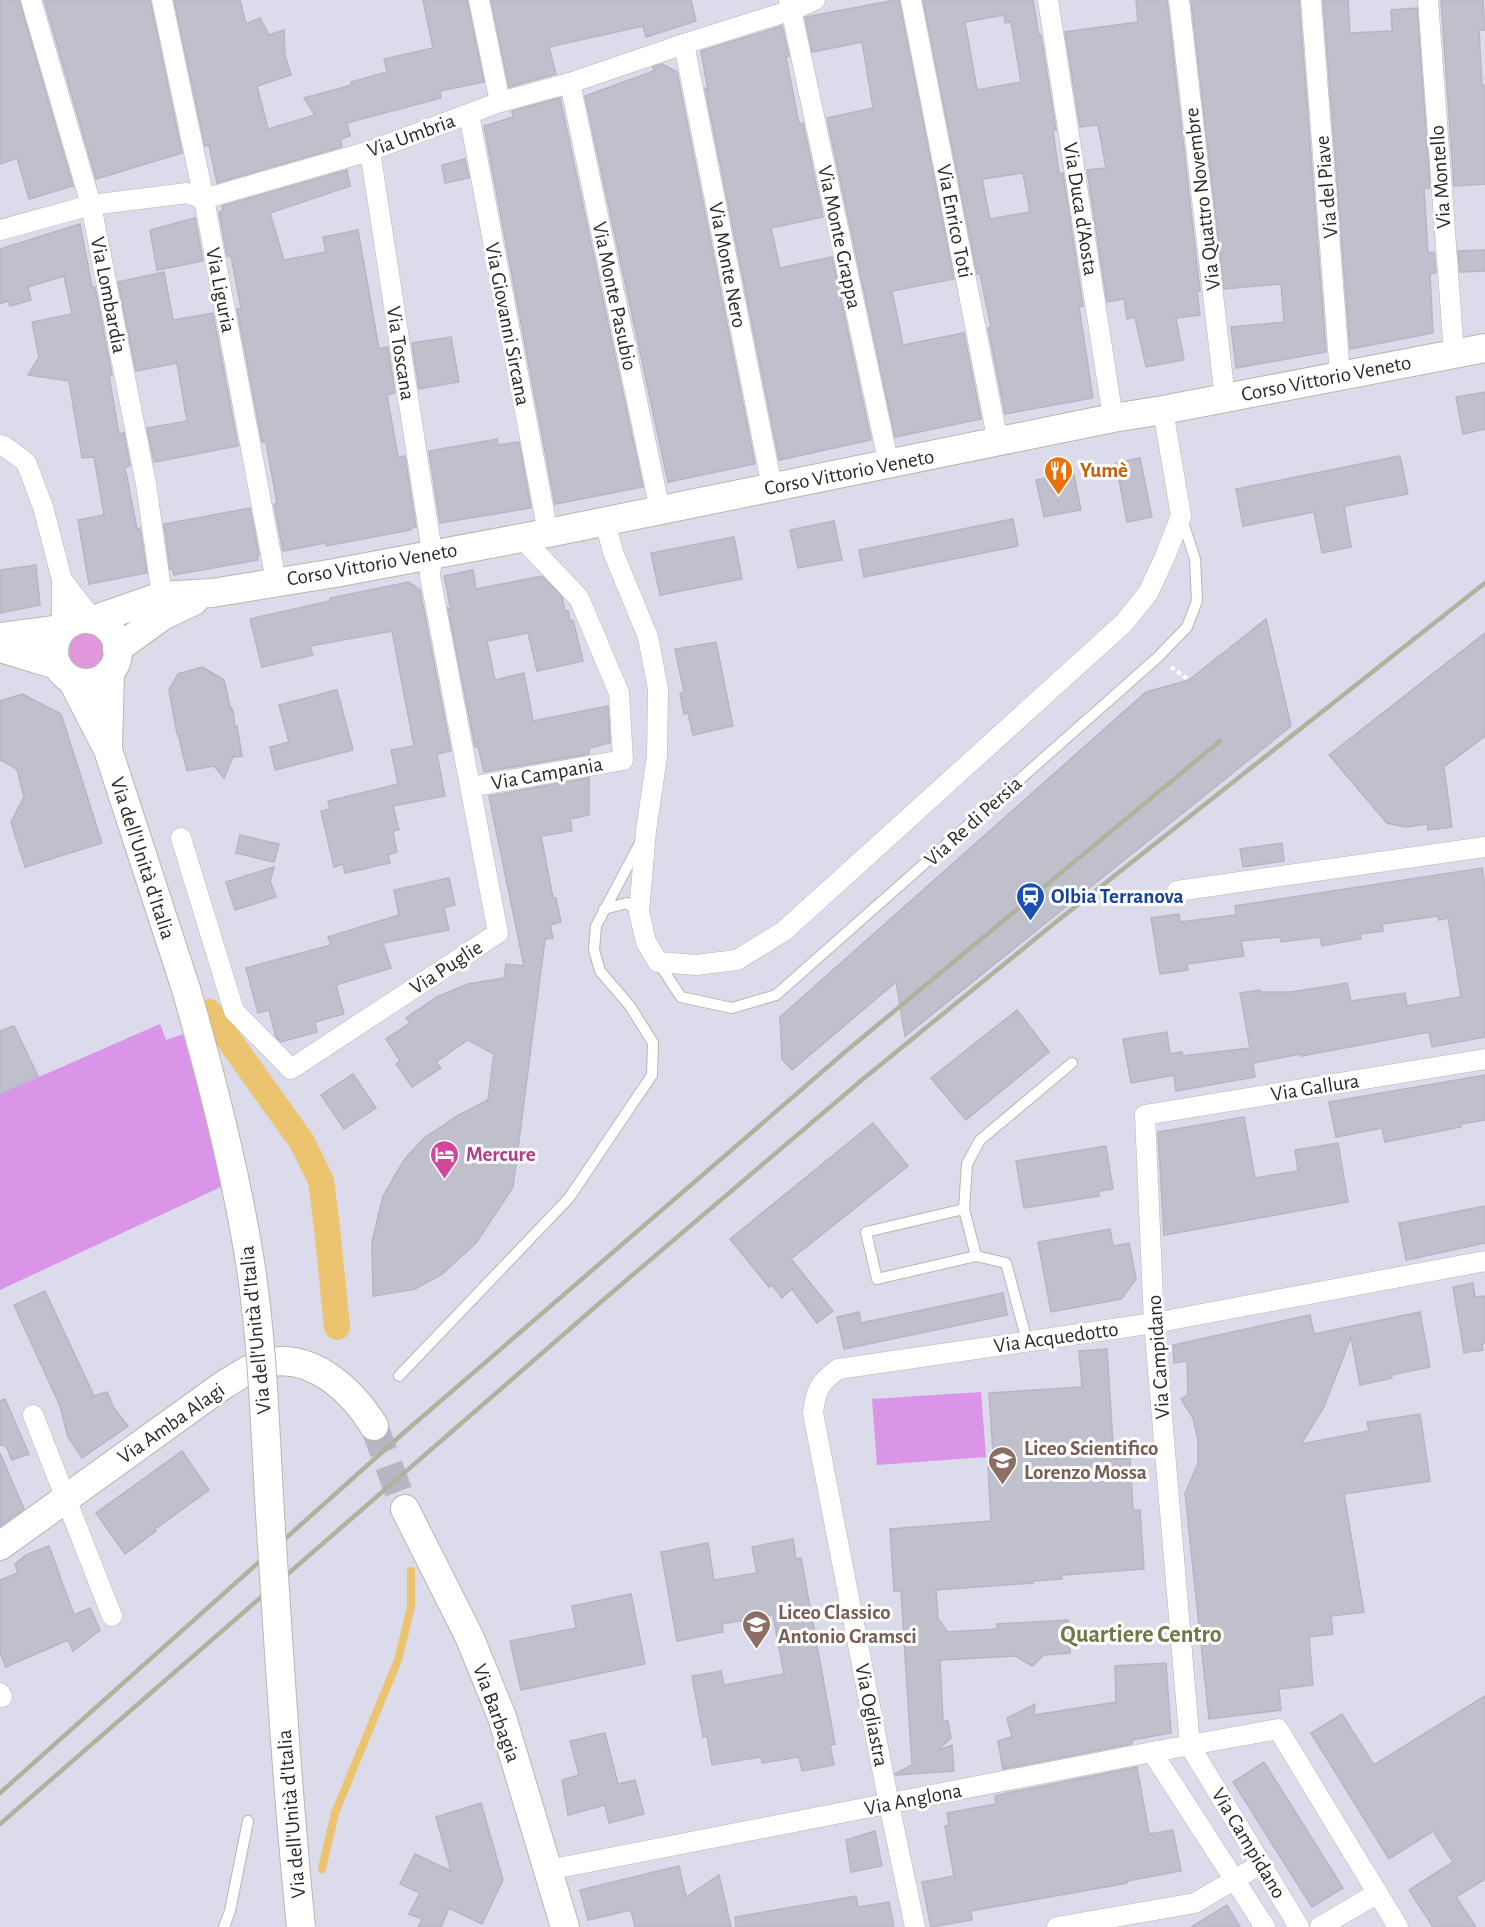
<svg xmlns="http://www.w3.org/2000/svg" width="1485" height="1927" font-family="'Alegreya Sans',sans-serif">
  <rect width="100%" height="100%" fill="#dbdbeb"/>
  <circle fill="#e198dc" cx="86" cy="651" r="20"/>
  <g fill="#da94e8">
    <polygon points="160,1024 166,1040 183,1034 212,1138 223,1186 0,1290 0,1094"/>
    <polygon points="981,1392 986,1457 877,1465 872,1399"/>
  </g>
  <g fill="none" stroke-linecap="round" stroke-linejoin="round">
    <polyline stroke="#ecc36f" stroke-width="8" points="322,1869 335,1813 398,1660 411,1607 411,1571"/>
    <polyline stroke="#ecc36f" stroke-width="26" points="209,1012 302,1142 321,1181 327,1228 337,1327"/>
  </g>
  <g fill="#c0c0cd" stroke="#b6b5c6" stroke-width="1.5" fill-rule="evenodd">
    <polygon points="0,0 19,0 73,186 29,199 17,158 0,164"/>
    <polygon points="44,0 150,0 182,153 96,179"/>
    <polygon points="174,0 240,0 246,24 260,18 269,35 284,30 285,55 291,75 257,86 268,129 315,115 304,98 352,85 351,82 387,72 384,59 433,48 423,0 467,0 484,82 440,91 441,98 347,123 350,136 341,139 342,147 217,183 209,145 205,146"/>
    <polygon points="491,0 691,0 696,21 646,37 643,26 549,47 556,74 509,87"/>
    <polygon points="895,0 899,0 954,279 892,291 903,345 964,333 981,419 895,437 827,118 873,108 862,42 812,52 805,17"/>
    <path d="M923,0H1033L1039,36L1041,35L1056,130H1053L1059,174L1063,173L1083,306L1079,307L1093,398L1005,414L988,328L991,327L980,274H977ZM1004,15L1005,23L1011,22L1021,82L977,90L965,22ZM1023,173L1030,212L990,219L982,179Z"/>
    <polygon points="1136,0 1167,0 1200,291 1197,291 1200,315 1176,318 1184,360 1146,367 1135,317 1127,319 1124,299 1107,302 1087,170 1106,168 1098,125 1080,127 1065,32 1138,22"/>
    <polygon points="1191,0 1299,0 1326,352 1236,368 1231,327 1284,322 1281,284 1224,289"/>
    <polygon points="1323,0 1348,0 1350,33 1392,31 1391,10 1417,8 1430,188 1424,188 1428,253 1434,252 1436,273 1430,274 1433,333 1350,349"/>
    <polygon points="1441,0 1483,0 1485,30 1479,30 1482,85 1485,85 1485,184 1454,186"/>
    <polygon points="782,26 789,56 786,57 799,124 803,123 823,217 771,228 780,268 832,257 871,440 779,460 705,88 708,90 701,51"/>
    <polygon points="662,64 677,72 755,464 668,482 585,96 654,71 653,67"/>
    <polygon points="560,98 643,487 555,504 484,126 513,117 512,111"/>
    <polygon points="465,159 469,178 445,183 442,165"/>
    <polygon points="347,170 350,186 270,213 284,260 326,252 323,237 358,230 379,349 388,347 395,393 387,395 398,457 405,456 416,527 411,528 411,530 326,546 325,543 283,551 274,504 277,503 266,442 262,442 237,309 241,308 231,256 227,256 219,212 223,211 222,206"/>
    <polygon points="195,218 203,261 157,270 150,230"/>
    <polygon points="80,224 92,287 95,287 112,375 109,376 119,434 124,433 130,466 125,467 137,529 140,528 147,573 89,584 78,520 104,515 94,457 82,458 69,381 28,375 39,357 32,322 72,314 64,276 28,287 31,300 10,306 8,301 0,304 0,249"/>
    <polygon points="1485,250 1485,271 1460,272 1458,251"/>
    <polygon points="164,272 173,320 213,313 238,446 154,462 147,428 187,421 177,363 136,371 118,282"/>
    <polygon points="451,337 459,382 419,389 412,343"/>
    <polygon points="1485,392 1485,429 1463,434 1456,397"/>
    <polygon points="497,439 498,445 519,442 531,508 440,523 429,451"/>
    <polygon points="1400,456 1408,494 1344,506 1351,547 1322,553 1314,512 1243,526 1236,489"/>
    <polygon points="1140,458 1152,517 1127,522 1116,463"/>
    <polygon points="1064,474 1065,477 1074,475 1081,510 1044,517 1036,480"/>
    <polygon points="250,508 259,555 257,556 258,560 174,575 172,569 170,569 164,524"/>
    <polygon points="1013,519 1018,546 864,577 859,550"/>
    <polygon points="834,521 842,560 798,568 790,530"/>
    <polygon points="734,537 742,579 660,595 651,553"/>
    <polygon points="36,565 40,605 0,613 0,570"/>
    <polygon points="473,570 476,589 542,576 562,597 565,611 568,611 570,621 573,620 583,661 537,671 528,633 487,641 495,680 524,673 533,721 608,706 610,743 589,748 589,754 484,772 478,746 475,747 448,608 451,610 444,576"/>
    <polygon points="409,582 420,590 451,751 437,754 445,796 393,806 399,830 393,831 397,852 388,855 390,863 345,873 343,864 334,867 321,811 330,809 328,801 398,784 391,750 414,746 392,631 310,646 313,655 262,667 250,619 330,601 330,598"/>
    <polygon points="1266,619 1291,726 905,1036 896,982 792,1070 782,1059 780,1017 1146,692 1189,680"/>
    <polygon points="1485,633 1485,736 1444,767 1452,827 1428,830 1427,824 1405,827 1387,823 1329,755"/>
    <polygon points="716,642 733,726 693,735 688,713 684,714 680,693 684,692 675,649"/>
    <polygon points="202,667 224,680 230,706 233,711 235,727 237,726 242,756 233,757 224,778 214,766 187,771 178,734 177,734 169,690 178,674"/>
    <polygon points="337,690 353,750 275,770 270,747 289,742 279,705"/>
    <polygon points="22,694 61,714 102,843 25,867 11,822 24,797 17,769 0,760 0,701"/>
    <polygon points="589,778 589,815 570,819 572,831 541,836 553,898 556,898 561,922 550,925 553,938 545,939 513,1187 476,1243 441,1275 415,1289 373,1296 372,1242 383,1196 404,1160 424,1138 459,1115 488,1100 494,1054 468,1040 436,1062 441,1068 412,1087 396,1064 400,1061 386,1039 410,1023 406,1018 437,997 468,984 504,978 506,964 524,966 489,796"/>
    <polygon points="240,835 279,844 274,862 236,853"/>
    <polygon points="1282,843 1284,861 1243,867 1240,849"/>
    <polygon points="274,867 270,881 276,897 235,910 226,882"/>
    <polygon points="1482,868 1485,885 1485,1037 1432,1047 1429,1032 1301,1056 1301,1054 1253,1063 1255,1077 1176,1091 1174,1075 1131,1083 1123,1039 1167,1032 1170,1054 1182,1052 1182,1056 1250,1048 1240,993 1260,990 1260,992 1291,992 1347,983 1351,1001 1405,993 1407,1006 1461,997 1448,918 1439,920 1438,916 1382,924 1383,931 1360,934 1361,939 1322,946 1320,937 1281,942 1280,937 1241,941 1244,956 1187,964 1188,970 1160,974 1151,918 1179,914 1180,922 1236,915 1235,906"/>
    <polygon points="449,878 455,905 444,908 449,930 383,943 391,968 336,985 344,1014 315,1022 317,1032 281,1042 276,1037 269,1010 258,1013 246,968 331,945 328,937 399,915 394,890"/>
    <polygon points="1017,1010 1049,1052 966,1120 931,1078"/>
    <polygon points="14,1026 38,1076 0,1094 0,1031"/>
    <polygon points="353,1074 376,1108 344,1129 321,1095"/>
    <polygon points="1485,1075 1485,1120 1461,1124 1461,1127 1385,1142 1382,1128 1336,1137 1329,1102"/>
    <polygon points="1244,1117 1255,1178 1298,1171 1295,1150 1338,1143 1348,1202 1164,1235 1158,1132"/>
    <polygon points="873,1123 908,1166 791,1259 833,1311 817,1323 792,1289 782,1298 772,1285 769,1287 730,1239"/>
    <polygon points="1106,1146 1113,1189 1099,1191 1099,1196 1024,1208 1016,1161"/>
    <polygon points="1485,1206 1485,1243 1406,1260 1399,1223"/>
    <polygon points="1110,1229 1113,1246 1129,1243 1136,1279 1121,1299 1051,1312 1038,1242"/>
    <polygon points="1473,1283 1475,1297 1485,1296 1485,1343 1482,1343 1483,1350 1464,1353 1453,1287"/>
    <polygon points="45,1291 94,1396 107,1392 114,1408 128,1426 82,1458 68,1437 60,1406 14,1305"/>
    <polygon points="1003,1293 1007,1315 844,1349 837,1317 859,1312 861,1323"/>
    <polygon points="1420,1312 1430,1367 1391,1375 1392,1378 1360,1385 1351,1337 1324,1407 1301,1444 1369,1431 1367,1422 1420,1414 1430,1481 1344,1494 1364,1612 1331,1616 1333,1634 1309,1637 1313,1685 1279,1689 1281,1710 1209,1719 1185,1493 1198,1464 1198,1439 1193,1418 1181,1399 1188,1395 1187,1361 1174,1363 1173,1345 1310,1315 1314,1334"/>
    <polygon points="1107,1349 1114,1459 1130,1458 1133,1510 1140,1510 1144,1569 1062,1575 1062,1579 1032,1581 1033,1583 936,1590 938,1619 948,1632 997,1629 997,1624 1068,1620 1070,1653 1044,1655 1032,1666 1016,1656 940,1660 943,1721 948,1721 951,1738 937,1751 952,1745 954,1771 896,1775 895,1774 912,1765 901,1591 894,1591 890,1529 991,1521 988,1467 994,1467 989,1393 1082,1387 1079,1351"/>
    <polygon points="5,1399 29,1454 12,1460 6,1446 0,1445 0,1401"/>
    <polygon points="182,1451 209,1490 155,1529 156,1531 125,1554 96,1513"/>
    <polygon points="0,1453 24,1509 0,1526"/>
    <polygon points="793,1539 796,1559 801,1558 835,1744 830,1745 834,1765 802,1771 799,1757 762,1763 761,1757 712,1765 707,1736 703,1737 692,1676 721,1671 724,1685 784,1674 773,1615 722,1624 723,1632 677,1641 661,1552 708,1543 714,1580 757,1573 752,1547"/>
    <polygon points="49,1546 74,1615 90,1608 100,1630 73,1651 68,1640 6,1667 0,1653 0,1580 18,1573 15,1564 26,1555"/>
    <polygon points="631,1594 645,1664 521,1690 510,1641 576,1628 572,1606"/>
    <polygon points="1166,1663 1171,1733 1132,1740 1132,1744 1003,1769 998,1741 1012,1737 1007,1718 1035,1704 1034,1715 1116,1702 1115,1666"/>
    <polygon points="1485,1696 1485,1879 1456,1897 1476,1927 1433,1927 1409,1890 1453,1862 1433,1831 1389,1859 1311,1733 1342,1714 1374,1765"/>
    <polygon points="605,1733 618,1784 635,1780 644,1814 609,1823 605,1805 568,1815 562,1780 579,1775 570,1741"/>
    <polygon points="1264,1762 1343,1888 1312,1907 1233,1782"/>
    <polygon points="1137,1767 1149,1834 1173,1830 1181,1871 1127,1881 1127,1883 971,1911 972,1920 931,1927 922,1882 954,1876 945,1826 949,1825 947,1813 996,1804 995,1796 1007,1793"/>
    <polygon points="481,1803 503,1880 482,1924 449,1908 441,1927 418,1927 422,1919 409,1914 420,1893 400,1884 415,1854 451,1871 436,1817"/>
    <polygon points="875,1831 882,1866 851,1872 846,1840"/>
    <polygon points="679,1866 686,1897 719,1875 731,1927 635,1927 631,1910 588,1920 580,1890"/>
    <polygon points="856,1896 858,1907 889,1902 894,1927 736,1927 735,1917"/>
    <polygon points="1227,1905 1240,1927 1191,1927"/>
  </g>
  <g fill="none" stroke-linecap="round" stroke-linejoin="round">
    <polyline stroke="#b7b7c4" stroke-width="28" stroke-dasharray="28 14" stroke-linecap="butt" points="374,1426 405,1509"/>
    <defs>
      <g id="lane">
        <polyline points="604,909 627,903 639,912"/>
        <polyline points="658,962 681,997 732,1008 776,995 1158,657 1187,627 1197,601 1195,559 1182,519"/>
        <polyline points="964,1209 967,1164 980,1140 1072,1063"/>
        <polyline points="976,1256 877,1279 866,1232 964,1209 976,1256 1006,1263 1027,1341"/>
        <polyline points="399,1376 569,1198 652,1075 653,1043 630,1006 600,971 594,950 596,926 640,843"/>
        <polyline points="224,1927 230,1911 248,1821"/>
      </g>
      <g id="street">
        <polyline points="31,0 91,205 146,484 162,596"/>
        <polyline points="162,0 204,199 276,581"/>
        <polyline points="479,0 500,102"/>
        <polyline points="789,0 889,465"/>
        <polyline points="911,0 998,442"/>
        <polyline points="1048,0 1113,418"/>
        <polyline points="1179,0 1225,398"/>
        <polyline points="1311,0 1340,375"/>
        <polyline points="1428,0 1454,354"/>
        <polyline points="684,44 772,487"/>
        <polyline points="570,83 660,510"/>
        <polyline points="469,114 548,533"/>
        <polyline points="0,230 91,205 187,193 204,199 221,194 370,151 500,102 570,83 684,44 792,10 815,0"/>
        <polyline points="0,445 4,446 26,462 43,507 62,580 62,629"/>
        <polyline points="605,522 613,552 648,637 658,689 657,756 646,831 639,912 646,942 658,962 696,965 737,960 784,931 1124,623 1148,593 1164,559 1181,516 1163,410"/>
        <polyline points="62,580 93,620"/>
        <polyline points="470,787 623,760 619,693 579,598 521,537"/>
        <polyline points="181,838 234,1011 291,1069 498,933 430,576 432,554 430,539 370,151"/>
        <polyline points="1177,891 1485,847"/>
        <polyline points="33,1415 112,1616"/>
        <polyline points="0,1693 2,1697"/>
        <polyline points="1152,1752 1265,1927"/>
        <polyline points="548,1870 1152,1752 1278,1729 1398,1927"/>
        <path d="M915,1927L889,1804L813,1413C816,1390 819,1383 838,1369L1154,1323L1485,1261"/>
        <polyline points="1057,1927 1195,1903 1261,1864"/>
        <polyline points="1299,1927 1190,1746 1154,1323 1145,1115 1485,1059"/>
        <polyline points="1320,1927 1378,1893"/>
      </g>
      <g id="secondary">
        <circle cx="86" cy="651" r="32"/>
        <polyline points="93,620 162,596 212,593 335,573 548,533 1113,418 1163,410 1485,348"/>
        <polyline points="0,637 62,629"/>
        <polyline points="0,648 57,665"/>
        <polyline points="117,649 164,615 194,601"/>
        <polyline points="72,680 108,750 186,989"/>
        <polyline points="108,745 110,672"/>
        <polyline points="405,1509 469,1636 502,1717 565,1927"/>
        <path d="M0,1546L222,1386C238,1376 253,1365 272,1362C315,1355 354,1393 374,1426"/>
      </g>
    </defs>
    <use href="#lane" stroke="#b6b9ab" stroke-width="12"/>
    <use href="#street" stroke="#b6b9ab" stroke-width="21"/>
    <use href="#secondary" stroke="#b6b9ab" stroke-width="30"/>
    <polyline stroke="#fff" stroke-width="4" stroke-dasharray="4.5 3" stroke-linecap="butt" points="1171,667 1189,680"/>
    <use href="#lane" stroke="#fff" stroke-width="10"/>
    <use href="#street" stroke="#fff" stroke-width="20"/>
    <use href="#secondary" stroke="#fff" stroke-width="28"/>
    <g stroke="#aeb39e" stroke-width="4.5">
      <polyline points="0,1793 407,1430 845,1052 1220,741"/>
      <polyline points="0,1824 602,1301 863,1079 1051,926 1485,583"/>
    </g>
    <defs>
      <path id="secondary-bridge" d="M186,989C212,1079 235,1169 250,1262C263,1345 265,1430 270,1514C279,1652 287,1789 301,1927"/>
    </defs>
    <use href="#secondary-bridge" stroke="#b6b9ab" stroke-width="30" stroke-linecap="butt"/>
    <use href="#secondary-bridge" stroke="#fff" stroke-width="28"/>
  </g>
  <defs>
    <symbol id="restaurant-pin" viewBox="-11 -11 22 30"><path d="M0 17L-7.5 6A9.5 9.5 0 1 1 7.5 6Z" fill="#e8710a" stroke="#fff"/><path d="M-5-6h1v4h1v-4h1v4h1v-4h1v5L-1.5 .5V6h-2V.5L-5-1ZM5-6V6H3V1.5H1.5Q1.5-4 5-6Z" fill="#fff"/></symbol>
    <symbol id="station-pin" viewBox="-11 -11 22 30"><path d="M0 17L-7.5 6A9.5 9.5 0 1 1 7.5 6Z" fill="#1a4fb4" stroke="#fff"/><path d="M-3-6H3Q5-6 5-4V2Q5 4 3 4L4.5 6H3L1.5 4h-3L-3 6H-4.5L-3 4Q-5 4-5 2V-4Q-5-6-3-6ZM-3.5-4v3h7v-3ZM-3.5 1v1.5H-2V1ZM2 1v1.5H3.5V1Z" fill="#fff"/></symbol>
    <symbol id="hotel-pin" viewBox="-11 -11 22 30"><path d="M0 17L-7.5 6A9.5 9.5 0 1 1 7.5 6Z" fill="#d1479c" stroke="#fff"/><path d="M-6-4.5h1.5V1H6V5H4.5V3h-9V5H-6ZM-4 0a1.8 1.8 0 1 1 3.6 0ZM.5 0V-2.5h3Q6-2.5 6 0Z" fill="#fff"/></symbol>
    <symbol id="school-pin" viewBox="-11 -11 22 30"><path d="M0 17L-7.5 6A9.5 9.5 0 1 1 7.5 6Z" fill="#8d6e63" stroke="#fff"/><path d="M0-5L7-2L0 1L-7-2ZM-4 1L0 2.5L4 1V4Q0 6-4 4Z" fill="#fff"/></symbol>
  </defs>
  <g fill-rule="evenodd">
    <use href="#restaurant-pin" x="1042" y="454" width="33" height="45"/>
    <use href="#station-pin" x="1014" y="880" width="33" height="45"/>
    <use href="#hotel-pin" x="428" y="1138" width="33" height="45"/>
    <use href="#school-pin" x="986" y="1444" width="33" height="45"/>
    <use href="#school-pin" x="740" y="1608" width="33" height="45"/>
  </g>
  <g text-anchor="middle" stroke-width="6" stroke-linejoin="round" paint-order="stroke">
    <g font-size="21" fill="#292929" stroke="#fff">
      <text transform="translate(411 135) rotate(-20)" y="7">Via Umbria</text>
      <text transform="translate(1440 177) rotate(-94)" y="7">Via Montello</text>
      <text transform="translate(1326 187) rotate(-95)" y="7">Via del Piave</text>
      <text transform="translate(1202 199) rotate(-97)" y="7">Via Quattro Novembre</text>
      <text transform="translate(1081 209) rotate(81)" y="7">Via Duca d'Aosta</text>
      <text transform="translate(955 221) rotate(79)" y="7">Via Enrico Toti</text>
      <text transform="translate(840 237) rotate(78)" y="7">Via Monte Grappa</text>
      <text transform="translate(728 265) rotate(79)" y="7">Via Monte Nero</text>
      <text transform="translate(221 290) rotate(79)" y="7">Via Liguria</text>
      <text transform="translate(109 295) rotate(79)" y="7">Via Lombardia</text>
      <text transform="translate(615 296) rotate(78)" y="7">Via Monte Pasubio</text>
      <text transform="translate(508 324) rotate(79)" y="7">Via Giovanni Sircana</text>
      <text transform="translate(401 353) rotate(81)" y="7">Via Toscana</text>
      <text transform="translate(1326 378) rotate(-11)" y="7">Corso Vittorio Veneto</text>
      <text transform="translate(849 472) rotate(-11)" y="7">Corso Vittorio Veneto</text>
      <text transform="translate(372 564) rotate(-10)" y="7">Corso Vittorio Veneto</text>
      <text transform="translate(547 773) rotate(-10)" y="7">Via Campania</text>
      <text transform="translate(973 821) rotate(-42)" y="7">Via Re di Persia</text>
      <text transform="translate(143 858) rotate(72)" y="7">Via dell'Unità d'Italia</text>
      <text transform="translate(446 967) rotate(-33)" y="7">Via Puglie</text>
      <text transform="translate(1315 1087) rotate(-9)" y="7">Via Gallura</text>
      <text transform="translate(255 1330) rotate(-96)" y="7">Via dell'Unità d'Italia</text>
      <text transform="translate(1056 1337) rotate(-8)" y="7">Via Acquedotto</text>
      <text transform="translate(1158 1357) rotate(-94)" y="7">Via Campidano</text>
      <text transform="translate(171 1423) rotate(-35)" y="7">Via Amba Alagi</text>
      <text transform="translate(497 1713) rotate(70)" y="7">Via Barbagia</text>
      <text transform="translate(872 1715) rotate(79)" y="7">Via Ogliastra</text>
      <text transform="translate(913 1799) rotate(-11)" y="7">Via Anglona</text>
      <text transform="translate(291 1814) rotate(-95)" y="7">Via dell'Unità d'Italia</text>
      <text transform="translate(1249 1843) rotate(59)" y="7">Via Campidano</text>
    </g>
    <g font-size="21" font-weight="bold" fill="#c56008" stroke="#fff" text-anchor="start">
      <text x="1080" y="477">Yumè</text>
    </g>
    <g font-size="21" font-weight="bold" fill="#164399" stroke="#fff" text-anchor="start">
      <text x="1051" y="903">Olbia Terranova</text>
    </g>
    <g font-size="21" font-weight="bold" fill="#b23c85" stroke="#fff" text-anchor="start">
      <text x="466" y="1161">Mercure</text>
    </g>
    <g font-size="21" font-weight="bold" fill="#785e54" stroke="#fff" text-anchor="start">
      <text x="1024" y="1455">Liceo Scientifico<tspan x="1024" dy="24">Lorenzo Mossa</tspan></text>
      <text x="778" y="1619">Liceo Classico<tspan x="778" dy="24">Antonio Gramsci</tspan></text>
    </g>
    <g font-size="24" font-weight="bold" fill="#6e794a" stroke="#fff">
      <text x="1141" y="1642">Quartiere Centro</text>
    </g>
  </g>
</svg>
